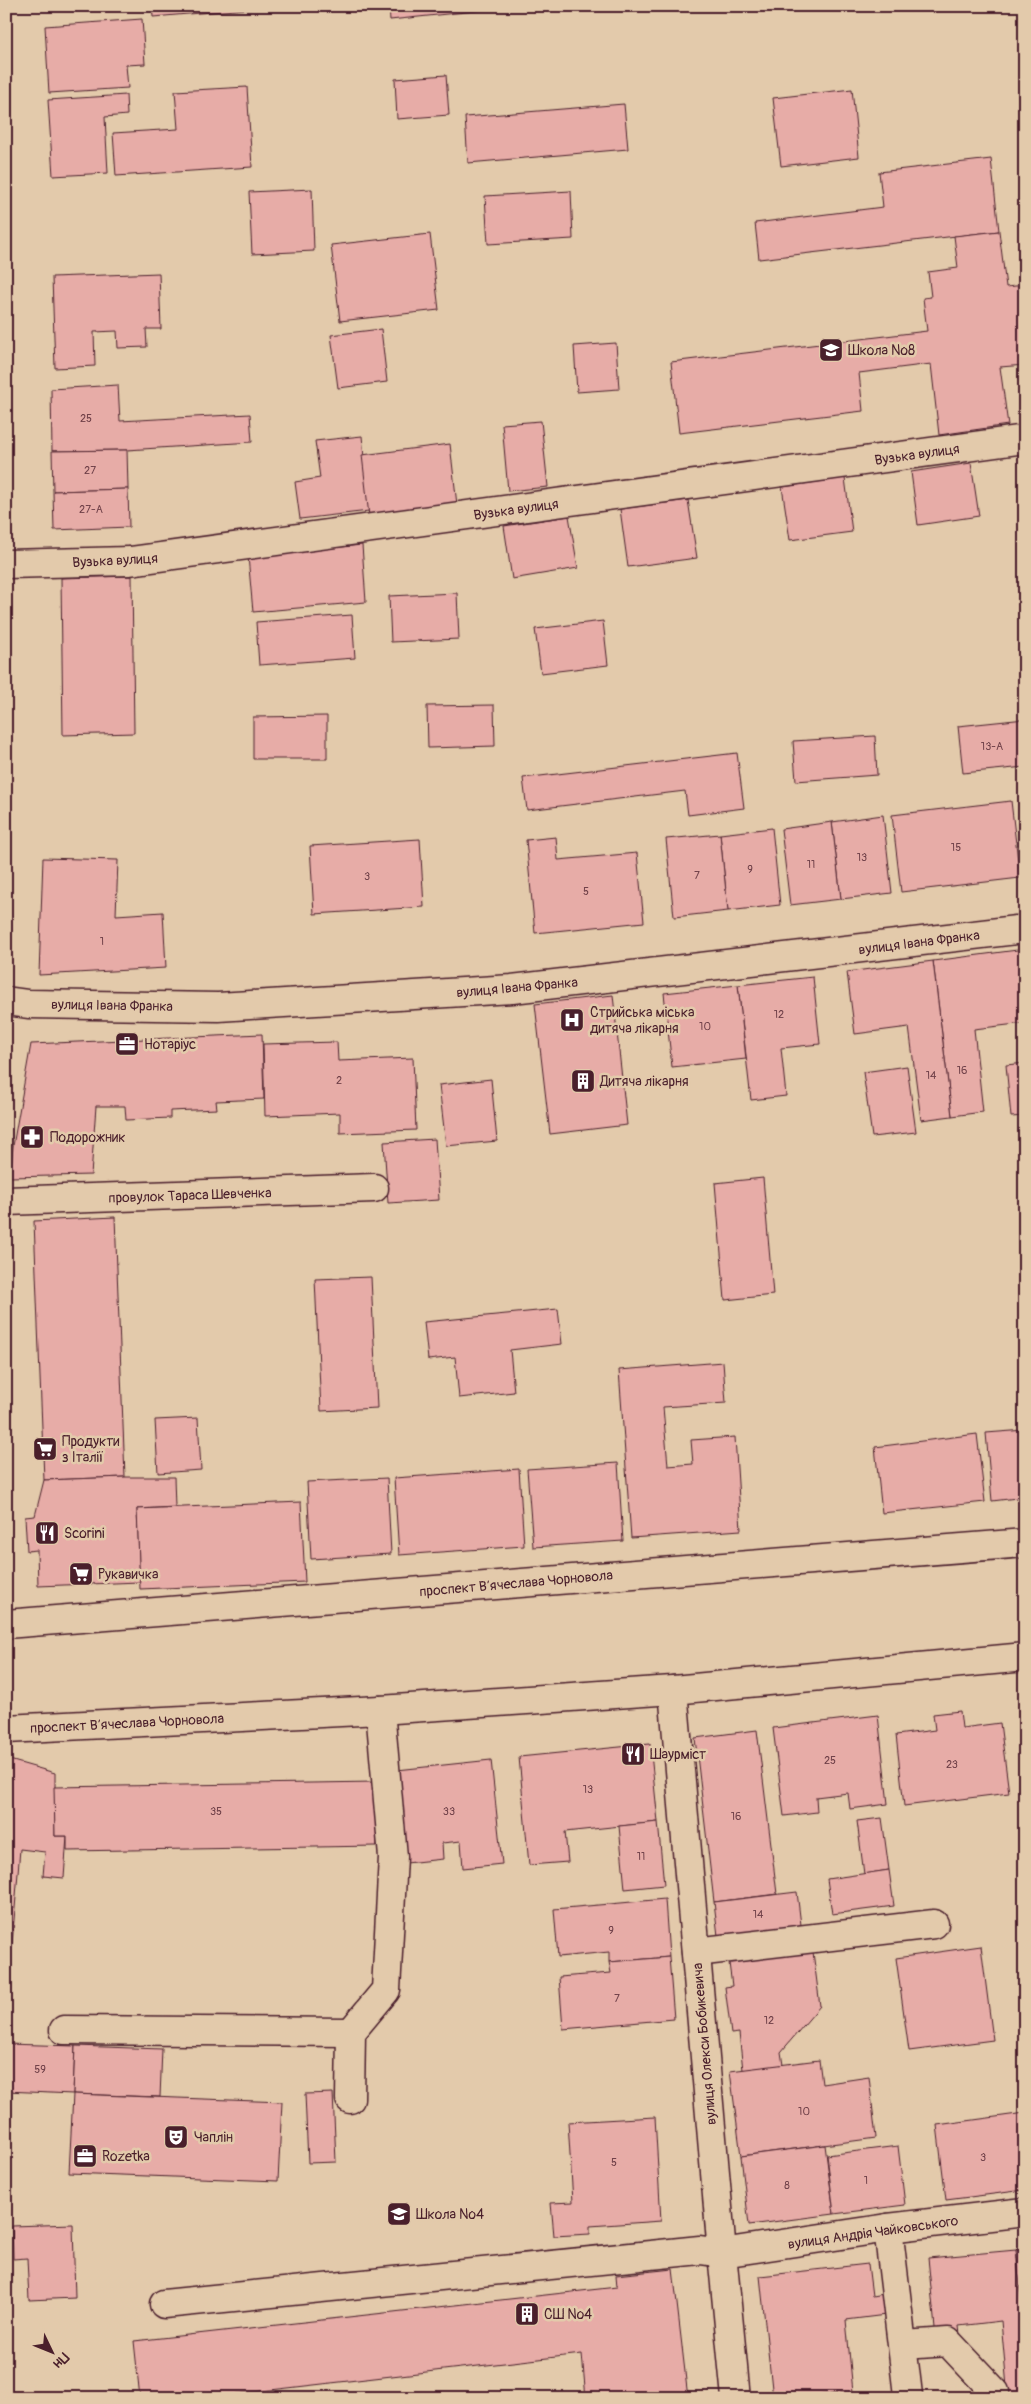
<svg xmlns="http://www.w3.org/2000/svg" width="1031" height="2404" font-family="Pangolin,sans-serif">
  <rect width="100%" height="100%" fill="#e3caab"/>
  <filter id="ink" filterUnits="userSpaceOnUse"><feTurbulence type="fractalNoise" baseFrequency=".02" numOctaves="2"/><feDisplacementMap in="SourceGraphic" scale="10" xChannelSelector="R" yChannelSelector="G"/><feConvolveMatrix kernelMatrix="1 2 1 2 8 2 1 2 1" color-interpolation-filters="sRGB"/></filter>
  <g filter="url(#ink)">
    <g fill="#e7aca7" stroke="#4a1f2b">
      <polygon points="152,6 282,6 153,17"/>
      <polygon points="389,6 523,6 390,20"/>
      <polygon points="142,19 145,64 126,65 128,88 49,93 45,26"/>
      <polygon points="446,75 449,115 397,119 395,79"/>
      <polygon points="247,87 252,167 116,176 113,133 178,129 175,91"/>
      <polygon points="852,89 859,157 781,166 773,98"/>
      <polygon points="126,95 127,115 105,117 108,173 53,176 48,100"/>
      <polygon points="624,104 628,149 468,163 465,117"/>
      <polygon points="991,159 999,231 759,259 755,223 883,207 879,172"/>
      <polygon points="312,189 314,251 252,254 249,192"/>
      <polygon points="571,191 573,239 488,244 485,196"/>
      <polygon points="999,231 1006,287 1025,285 1025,365 1000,367 1008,425 939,435 931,364 859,373 863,411 679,433 671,362 927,331 923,298 931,297 928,272 958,268 954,236"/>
      <polygon points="430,234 439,310 340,321 331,245"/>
      <polygon points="159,273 161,329 146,329 147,347 118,348 117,331 94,332 95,366 55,368 52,277"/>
      <polygon points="381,329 387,382 338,388 331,335"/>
      <polygon points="616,343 619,389 577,392 574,346"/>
      <polygon points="118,385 120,421 250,414 252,442 127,450 52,451 51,389"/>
      <polygon points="541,421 548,487 508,491 502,424"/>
      <polygon points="362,436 369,511 300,519 295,482 320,478 315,441"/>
      <polygon points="450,444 457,505 369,516 362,455"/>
      <polygon points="127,450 128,489 53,491 52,451"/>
      <polygon points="971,463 979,516 918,525 911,472"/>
      <polygon points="845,478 852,532 790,540 782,487"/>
      <polygon points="128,489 129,527 54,530 53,491"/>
      <polygon points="688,500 697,558 628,567 620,509"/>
      <polygon points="569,516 578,568 512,579 504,526"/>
      <polygon points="362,545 366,602 253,612 248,556"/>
      <polygon points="132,576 134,733 63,735 61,578"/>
      <polygon points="457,593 459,639 391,642 389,596"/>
      <polygon points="352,615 355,658 259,665 256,622"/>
      <polygon points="603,621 608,665 541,673 535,629"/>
      <polygon points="494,705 495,746 428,748 427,706"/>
      <polygon points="327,716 327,759 253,759 253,717"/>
      <polygon points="1025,719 1025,767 963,773 958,726"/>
      <polygon points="875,736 877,775 796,781 793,741"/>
      <polygon points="737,753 744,808 688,815 685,791 527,810 523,778"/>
      <polygon points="1011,801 1020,878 901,892 892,815"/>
      <polygon points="1025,801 1025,851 1019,802"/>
      <polygon points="883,815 892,893 841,899 832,822"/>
      <polygon points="832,822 841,899 790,905 781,829"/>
      <polygon points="772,828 780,905 728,911 720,834"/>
      <polygon points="720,834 728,911 674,917 666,839"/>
      <polygon points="556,837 558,860 637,853 644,922 535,933 526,840"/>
      <polygon points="420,839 424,907 314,914 310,846"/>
      <polygon points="43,858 118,860 116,915 163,912 166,968 39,975"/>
      <polygon points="1025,949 1025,1023 974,1029 983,1112 952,1116 933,961"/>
      <polygon points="933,961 952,1116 921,1120 909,1027 855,1034 847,972"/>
      <polygon points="813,977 820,1044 781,1048 786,1096 751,1100 738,985"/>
      <polygon points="738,985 746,1059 672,1067 664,993"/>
      <polygon points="613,995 627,1125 550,1134 535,1004"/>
      <polygon points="262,1034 264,1099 216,1101 217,1109 170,1111 170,1118 126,1120 125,1106 96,1106 91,1175 10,1177 13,1146 31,1044"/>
      <polygon points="337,1042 338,1061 413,1058 416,1130 340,1133 340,1113 265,1116 263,1044"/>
      <polygon points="1025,1063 1025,1116 1011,1117 1006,1065"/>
      <polygon points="907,1066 916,1132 872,1137 863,1072"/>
      <polygon points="491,1079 497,1141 446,1146 439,1085"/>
      <polygon points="435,1139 439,1200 388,1203 384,1142"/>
      <polygon points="763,1178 773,1295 725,1300 715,1183"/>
      <polygon points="115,1217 125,1477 44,1480 34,1221"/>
      <polygon points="371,1277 377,1408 321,1411 315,1279"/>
      <polygon points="558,1309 562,1344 510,1350 514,1392 459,1398 455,1357 428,1360 424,1322"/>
      <polygon points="723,1362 726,1403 663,1407 668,1466 693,1464 691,1440 735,1437 741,1530 631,1538 619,1370"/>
      <polygon points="198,1418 201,1470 158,1473 155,1420"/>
      <polygon points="1025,1430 1025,1497 992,1501 986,1433"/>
      <polygon points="977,1434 985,1502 882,1513 875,1447"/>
      <polygon points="618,1463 623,1541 533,1547 527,1469"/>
      <polygon points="519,1469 524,1546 399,1555 394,1478"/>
      <polygon points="125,1477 174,1477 175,1507 137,1509 140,1582 38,1586 37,1550 27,1551 25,1517 35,1516 44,1480"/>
      <polygon points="387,1478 391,1554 311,1559 307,1482"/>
      <polygon points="301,1502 305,1582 140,1589 137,1509"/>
      <polygon points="960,1711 962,1728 1000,1723 1009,1793 904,1806 896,1735 935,1730 933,1714"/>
      <polygon points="878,1715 888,1804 850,1809 848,1793 816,1797 817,1812 784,1816 773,1728"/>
      <polygon points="757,1730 777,1894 714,1902 695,1738"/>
      <polygon points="650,1744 658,1822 565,1832 568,1862 529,1865 519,1757"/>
      <polygon points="6,1759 55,1773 55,1836 67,1836 64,1878 43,1876 45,1852 20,1849 12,1944 6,1943"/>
      <polygon points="491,1760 502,1864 463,1868 461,1841 442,1843 443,1859 406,1863 397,1770"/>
      <polygon points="376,1782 377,1846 67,1851 67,1836 55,1836 54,1787"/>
      <polygon points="882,1818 889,1870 864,1874 857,1821"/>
      <polygon points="658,1822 664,1885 625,1889 619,1826"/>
      <polygon points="889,1870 894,1906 832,1914 827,1879"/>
      <polygon points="797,1892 801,1925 718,1936 714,1902"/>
      <polygon points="665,1899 669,1957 609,1962 609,1952 558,1957 554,1909"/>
      <polygon points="6,1943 12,1944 6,1999"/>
      <polygon points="981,1946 993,2040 909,2051 896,1958"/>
      <polygon points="813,1952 820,2006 781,2052 783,2065 743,2070 739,2033 731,2034 725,1987 732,1986 729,1963"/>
      <polygon points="669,1957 674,2019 563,2029 559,1977 611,1973 609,1962"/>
      <polygon points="6,2044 75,2046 73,2094 6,2091"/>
      <polygon points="75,2046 162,2049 160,2097 73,2094"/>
      <polygon points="819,2060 822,2084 869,2077 876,2138 741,2156 730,2071"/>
      <polygon points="333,2093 336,2162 308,2163 305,2094"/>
      <polygon points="73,2094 282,2102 278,2181 69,2173"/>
      <polygon points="1025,2113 1025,2190 946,2200 937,2125"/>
      <polygon points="655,2117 661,2221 590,2226 590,2234 554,2236 551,2203 573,2202 568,2122"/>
      <polygon points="825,2145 834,2214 749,2225 741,2156"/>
      <polygon points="898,2146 905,2205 834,2214 827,2155"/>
      <polygon points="73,2224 75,2298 29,2300 27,2258 13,2259 12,2226"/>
      <polygon points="1025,2249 1025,2338 1016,2250"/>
      <polygon points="1016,2250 1025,2338 1025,2398 1008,2398 1001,2321 959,2326 960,2335 936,2338 928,2258"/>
      <polygon points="868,2264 872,2296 883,2294 886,2315 846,2320 853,2392 796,2398 773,2398 760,2276"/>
      <polygon points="673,2269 688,2398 586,2398 582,2354 236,2394 237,2398 140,2398 134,2341 617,2287 616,2275"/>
      <polygon points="853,2392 854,2398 796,2398"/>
    </g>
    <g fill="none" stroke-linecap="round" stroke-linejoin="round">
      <defs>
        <g id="minor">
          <polyline points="6,564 130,561 1025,439"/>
          <polyline points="6,1001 28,1004 218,1007 512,989 1025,929"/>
          <polyline points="6,1201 374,1188"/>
          <polyline points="6,1624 1025,1543"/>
          <polyline points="673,1690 722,2253 736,2398"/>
          <polyline points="6,1729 380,1710 673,1690 1025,1657"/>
          <polyline points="696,1952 934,1924"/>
          <polyline points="64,2030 351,2032"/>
          <polyline points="350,2099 351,2032 386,1990 393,1857 380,1710"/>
          <polyline points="888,2228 908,2395"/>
          <polyline points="164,2304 700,2250 722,2253 888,2228 1025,2212"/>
          <polyline points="904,2345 948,2342 995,2392 995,2398"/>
        </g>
      </defs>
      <use href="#minor" stroke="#4a1f2b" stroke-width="31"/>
      <use href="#minor" stroke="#e3caab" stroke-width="28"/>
    </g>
  </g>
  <defs>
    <symbol id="school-square" viewBox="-11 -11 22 22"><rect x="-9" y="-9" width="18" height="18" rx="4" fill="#4a1f2b" stroke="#e3caab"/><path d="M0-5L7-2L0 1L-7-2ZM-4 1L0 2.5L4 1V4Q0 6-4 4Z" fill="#fff"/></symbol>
    <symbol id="hospital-square" viewBox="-11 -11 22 22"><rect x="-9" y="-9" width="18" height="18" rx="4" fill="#4a1f2b" stroke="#e3caab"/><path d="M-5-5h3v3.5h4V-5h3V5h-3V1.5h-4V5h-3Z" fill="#fff"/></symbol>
    <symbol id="office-square" viewBox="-11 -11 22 22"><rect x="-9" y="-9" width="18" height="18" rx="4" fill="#4a1f2b" stroke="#e3caab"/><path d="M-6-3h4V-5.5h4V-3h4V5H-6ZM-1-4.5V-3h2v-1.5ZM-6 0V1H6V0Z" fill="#fff"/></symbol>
    <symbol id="building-square" viewBox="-11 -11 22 22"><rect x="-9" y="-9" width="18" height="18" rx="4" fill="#4a1f2b" stroke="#e3caab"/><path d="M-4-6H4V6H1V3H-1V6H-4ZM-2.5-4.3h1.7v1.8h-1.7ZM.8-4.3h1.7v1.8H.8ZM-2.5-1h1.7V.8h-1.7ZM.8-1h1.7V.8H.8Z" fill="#fff"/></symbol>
    <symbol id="pharmacy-square" viewBox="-11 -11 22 22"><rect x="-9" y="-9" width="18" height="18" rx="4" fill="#4a1f2b" stroke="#e3caab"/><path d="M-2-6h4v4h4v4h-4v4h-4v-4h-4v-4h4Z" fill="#fff"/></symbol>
    <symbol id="supermarket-square" viewBox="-11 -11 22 22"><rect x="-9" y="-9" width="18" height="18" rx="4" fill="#4a1f2b" stroke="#e3caab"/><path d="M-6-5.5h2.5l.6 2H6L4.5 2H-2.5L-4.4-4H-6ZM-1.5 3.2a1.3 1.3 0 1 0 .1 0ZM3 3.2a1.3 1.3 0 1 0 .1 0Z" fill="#fff"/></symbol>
    <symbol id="restaurant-square" viewBox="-11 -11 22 22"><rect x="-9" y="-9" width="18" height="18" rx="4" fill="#4a1f2b" stroke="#e3caab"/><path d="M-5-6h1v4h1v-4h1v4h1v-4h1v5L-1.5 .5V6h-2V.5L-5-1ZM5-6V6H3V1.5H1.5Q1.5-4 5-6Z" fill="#fff"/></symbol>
    <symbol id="theatre-square" viewBox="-11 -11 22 22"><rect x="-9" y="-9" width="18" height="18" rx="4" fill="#4a1f2b" stroke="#e3caab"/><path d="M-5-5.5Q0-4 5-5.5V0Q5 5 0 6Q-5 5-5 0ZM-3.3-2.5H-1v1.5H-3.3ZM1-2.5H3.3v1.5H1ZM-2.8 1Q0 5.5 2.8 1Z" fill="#fff"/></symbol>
  </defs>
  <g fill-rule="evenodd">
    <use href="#school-square" x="817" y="336" width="28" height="28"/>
    <use href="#hospital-square" x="558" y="1006" width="28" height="28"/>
    <use href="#office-square" x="113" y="1030" width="28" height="28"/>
    <use href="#building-square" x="569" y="1067" width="28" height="28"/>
    <use href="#pharmacy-square" x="18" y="1123" width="28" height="28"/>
    <use href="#supermarket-square" x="31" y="1435" width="28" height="28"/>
    <use href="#restaurant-square" x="33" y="1519" width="28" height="28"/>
    <use href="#supermarket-square" x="67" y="1560" width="28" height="28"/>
    <use href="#restaurant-square" x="619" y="1740" width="28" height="28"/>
    <use href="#theatre-square" x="162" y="2123" width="28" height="28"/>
    <use href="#office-square" x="71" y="2142" width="28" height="28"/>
    <use href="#school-square" x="385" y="2200" width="28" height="28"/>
    <use href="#building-square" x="513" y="2300" width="28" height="28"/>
  </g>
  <g text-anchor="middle" stroke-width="5" stroke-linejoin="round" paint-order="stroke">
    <g font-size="11" fill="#71424a">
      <text x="86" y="422">25</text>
      <text x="90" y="474">27</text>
      <text x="91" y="513">27-А</text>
      <text x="992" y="750">13-А</text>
      <text x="956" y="851">15</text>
      <text x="862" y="861">13</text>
      <text x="811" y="868">11</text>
      <text x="750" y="873">9</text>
      <text x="697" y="879">7</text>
      <text x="367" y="880">3</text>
      <text x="586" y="895">5</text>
      <text x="102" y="945">1</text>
      <text x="779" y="1018">12</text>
      <text x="705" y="1030">10</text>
      <text x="962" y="1074">16</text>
      <text x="931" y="1079">14</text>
      <text x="339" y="1084">2</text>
      <text x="830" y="1764">25</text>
      <text x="952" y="1768">23</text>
      <text x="588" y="1793">13</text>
      <text x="216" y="1815">35</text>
      <text x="449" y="1815">33</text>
      <text x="736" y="1820">16</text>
      <text x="641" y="1860">11</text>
      <text x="758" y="1918">14</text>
      <text x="611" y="1934">9</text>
      <text x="617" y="2002">7</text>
      <text x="769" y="2024">12</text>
      <text x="40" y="2073">59</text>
      <text x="804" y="2115">10</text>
      <text x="983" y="2161">3</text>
      <text x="614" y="2166">5</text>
      <text x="866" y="2184">1</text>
      <text x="787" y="2189">8</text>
    </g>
    <g font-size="14" fill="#4a1f2b" stroke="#e3caab" text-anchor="start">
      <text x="848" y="355">Школа №8</text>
      <text x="590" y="1017">Стрийська міська<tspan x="590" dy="16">дитяча лікарня</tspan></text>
      <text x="144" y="1049">Нотаріус</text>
      <text x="600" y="1086">Дитяча лікарня</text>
      <text x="50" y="1142">Подорожник</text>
      <text x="62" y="1446">Продукти<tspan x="62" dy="16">з Італії</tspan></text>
      <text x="64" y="1538">Scorini</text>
      <text x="98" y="1579">Рукавичка</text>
      <text x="650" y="1759">Шаурміст</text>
      <text x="194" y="2142">Чаплін</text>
      <text x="102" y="2161">Rozetka</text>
      <text x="416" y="2219">Школа №4</text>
      <text x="544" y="2319">СШ №4</text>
    </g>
    <g font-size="14" fill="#4a1f2b" stroke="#e3caab">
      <text transform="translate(917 454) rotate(-8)" y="5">Вузька вулиця</text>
      <text transform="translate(516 509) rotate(-8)" y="5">Вузька вулиця</text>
      <text transform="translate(115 560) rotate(-3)" y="5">Вузька вулиця</text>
      <text transform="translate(919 942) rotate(-7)" y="5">вулиця Івана Франка</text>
      <text transform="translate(517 987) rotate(-5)" y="5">вулиця Івана Франка</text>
      <text transform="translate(112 1005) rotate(1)" y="5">вулиця Івана Франка</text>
      <text transform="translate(190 1195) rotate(-2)" y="5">провулок Тараса Шевченка</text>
      <text transform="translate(516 1583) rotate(-5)" y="5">проспект Вʼячеслава Чорновола</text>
      <text transform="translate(127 1723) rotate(-3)" y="5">проспект Вʼячеслава Чорновола</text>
      <text transform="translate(704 2044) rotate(-95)" y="5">вулиця Олекси Бобикевича</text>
      <text transform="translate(873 2232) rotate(-8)" y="5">вулиця Андрія Чайковського</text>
    </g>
  </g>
  <rect width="1031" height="2404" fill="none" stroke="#e3caab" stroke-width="25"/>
  <rect x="12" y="12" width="1006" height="2379" fill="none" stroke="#4a1f2b" stroke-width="2" filter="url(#ink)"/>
  <g transform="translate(52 2352) rotate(133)" stroke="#e3caab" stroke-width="4" paint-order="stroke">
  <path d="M0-4L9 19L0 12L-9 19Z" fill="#4a1f2b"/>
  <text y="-8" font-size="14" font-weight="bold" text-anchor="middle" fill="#4a1f2b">Пн</text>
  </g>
</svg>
